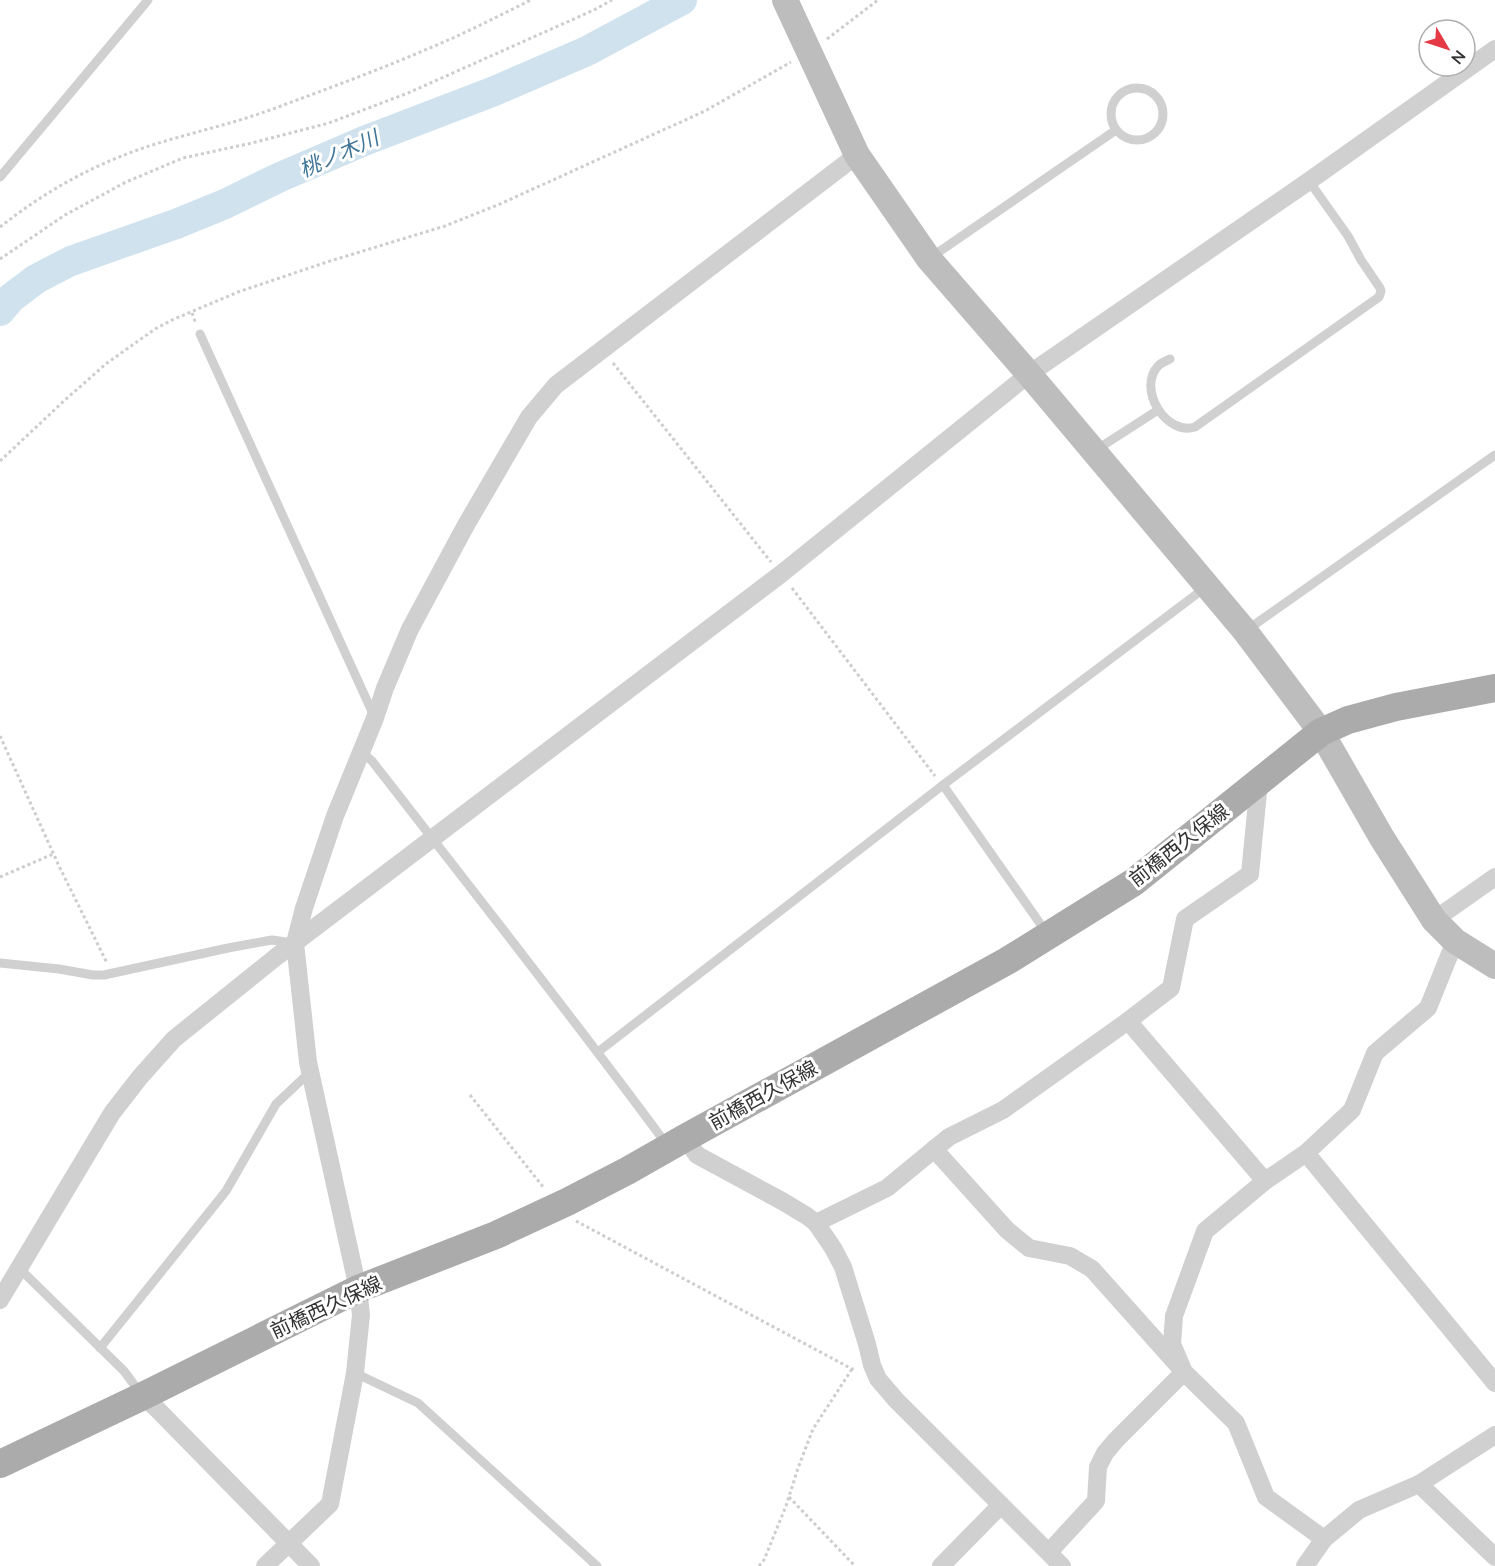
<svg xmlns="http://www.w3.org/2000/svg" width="1495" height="1566" font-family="'Nunito Sans','Noto Sans JP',sans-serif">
  <rect width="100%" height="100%" fill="#fff"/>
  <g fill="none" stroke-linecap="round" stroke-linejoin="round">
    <polyline stroke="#cfe2ee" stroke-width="30" points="0,311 11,298 36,279 71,261 176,224 225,204 278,178 364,141 492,92 587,51 682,0"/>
    <g stroke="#cdcdcd" stroke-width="3" stroke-dasharray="3 3" stroke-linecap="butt">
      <polyline points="827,39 878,0"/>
      <path d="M0,227C46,191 89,167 143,148C185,134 229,125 270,110C324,90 379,70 432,47C466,33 498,16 531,0"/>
      <polyline points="0,259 65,215 126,182 183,158 252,143 329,123 408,93 594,10 612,0"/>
      <polyline points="192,313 196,324"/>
      <polyline points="613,363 771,562"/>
      <polyline points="0,461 65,400 107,363 155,329 172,320 238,292 327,262 445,226 500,204 705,111 791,62"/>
      <polyline points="792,588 935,776"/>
      <polyline points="0,736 59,866 107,963"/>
      <polyline points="0,877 53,854"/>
      <polyline points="470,1095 544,1188"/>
      <polyline points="576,1221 852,1369 856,1369"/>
      <polyline points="789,1497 855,1566"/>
      <polyline points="759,1566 764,1560 786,1506 798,1468 813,1429 852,1369"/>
    </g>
    <g stroke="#d0d0d0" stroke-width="9">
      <circle cx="1137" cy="114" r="26"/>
      <polyline points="0,177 148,0"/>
      <polyline points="930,258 1116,130"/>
      <polyline points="200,334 374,716"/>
      <path d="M1170,359C1166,361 1161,363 1158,366C1137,389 1166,436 1195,427L1379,297L1381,291L1380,288L1361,260L1348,236L1309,181"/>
      <polyline points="1096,450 1158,410"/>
      <polyline points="1247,630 1495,455"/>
      <path d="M361,751L372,761C471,888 571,1015 667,1145"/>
      <polyline points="943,785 1046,932"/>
      <polyline points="0,963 59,969 93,975 104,975 228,948 272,940 293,943"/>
      <polyline points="598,1052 943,785 1206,587"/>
      <polyline points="19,1268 124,1371 141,1394"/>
      <polyline points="100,1348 226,1191 276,1104 310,1072"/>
      <polyline points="355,1373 418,1403 597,1566"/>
    </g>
    <g stroke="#d0d0d0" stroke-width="18">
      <polyline points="1434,920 1495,877"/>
      <polyline points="1128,1021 1171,988 1185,919 1250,874 1259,782"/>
      <polyline points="685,1138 697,1155 782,1201 807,1216 816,1223 833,1248 843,1267 867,1344 872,1365 878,1379 896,1400 1062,1566"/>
      <polyline points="934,1149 1007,1230 1029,1248 1070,1256 1092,1269 1184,1372 1116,1440 1105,1453 1098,1467 1096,1501 1049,1552"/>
      <polyline points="1306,1153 1495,1383"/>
      <polyline points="816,1223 887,1188 949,1137 1003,1110 1128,1021 1265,1181"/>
      <polyline points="0,1300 112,1113 140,1077 174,1039 276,957 781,574 1029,374 1309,181 1495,49"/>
      <polyline points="143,1396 158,1410 311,1566"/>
      <polyline points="1419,1484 1495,1557"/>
      <polyline points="1324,1539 1266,1497 1236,1423 1184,1372 1172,1344 1174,1316 1205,1231 1265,1181 1306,1153 1352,1110 1375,1053 1428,1008 1455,941"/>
      <polyline points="265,1566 330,1504 355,1373 361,1315 358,1289 308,1062 295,943 304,908 335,816 375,718 385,688 410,629 466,525 529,417 556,385 857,155"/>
      <polyline points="941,1566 1001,1505"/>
      <polyline points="1305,1566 1324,1539 1359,1510 1419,1484 1495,1435"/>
    </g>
    <polyline stroke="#bdbdbd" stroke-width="26" points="785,0 857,155 929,259 1029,374 1245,631 1321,732 1382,838 1434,920 1455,941 1495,966"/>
    <polyline stroke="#ababab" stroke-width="28" points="0,1464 143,1396 358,1289 496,1235 567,1202 627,1171 685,1138 1007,961 1134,882 1321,732 1348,720 1396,707 1495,688"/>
  </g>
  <g text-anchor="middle" stroke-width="6" stroke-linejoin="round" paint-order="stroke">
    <g font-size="20" fill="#333" stroke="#fff">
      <text transform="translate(1179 845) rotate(-38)" y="7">前橋西久保線</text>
      <text transform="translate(763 1095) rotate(-29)" y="7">前橋西久保線</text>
      <text transform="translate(326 1307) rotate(-25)" y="7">前橋西久保線</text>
    </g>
    <g font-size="21" font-style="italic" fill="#3f7597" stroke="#fff">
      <text transform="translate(339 154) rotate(-24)" y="7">桃ノ木川</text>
    </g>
  </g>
  <g transform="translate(1447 48) rotate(129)"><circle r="28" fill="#ffffff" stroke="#adadad" stroke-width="1.5"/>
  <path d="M0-4.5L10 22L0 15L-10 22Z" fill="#e63946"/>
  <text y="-9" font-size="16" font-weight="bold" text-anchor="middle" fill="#333333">N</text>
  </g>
</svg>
